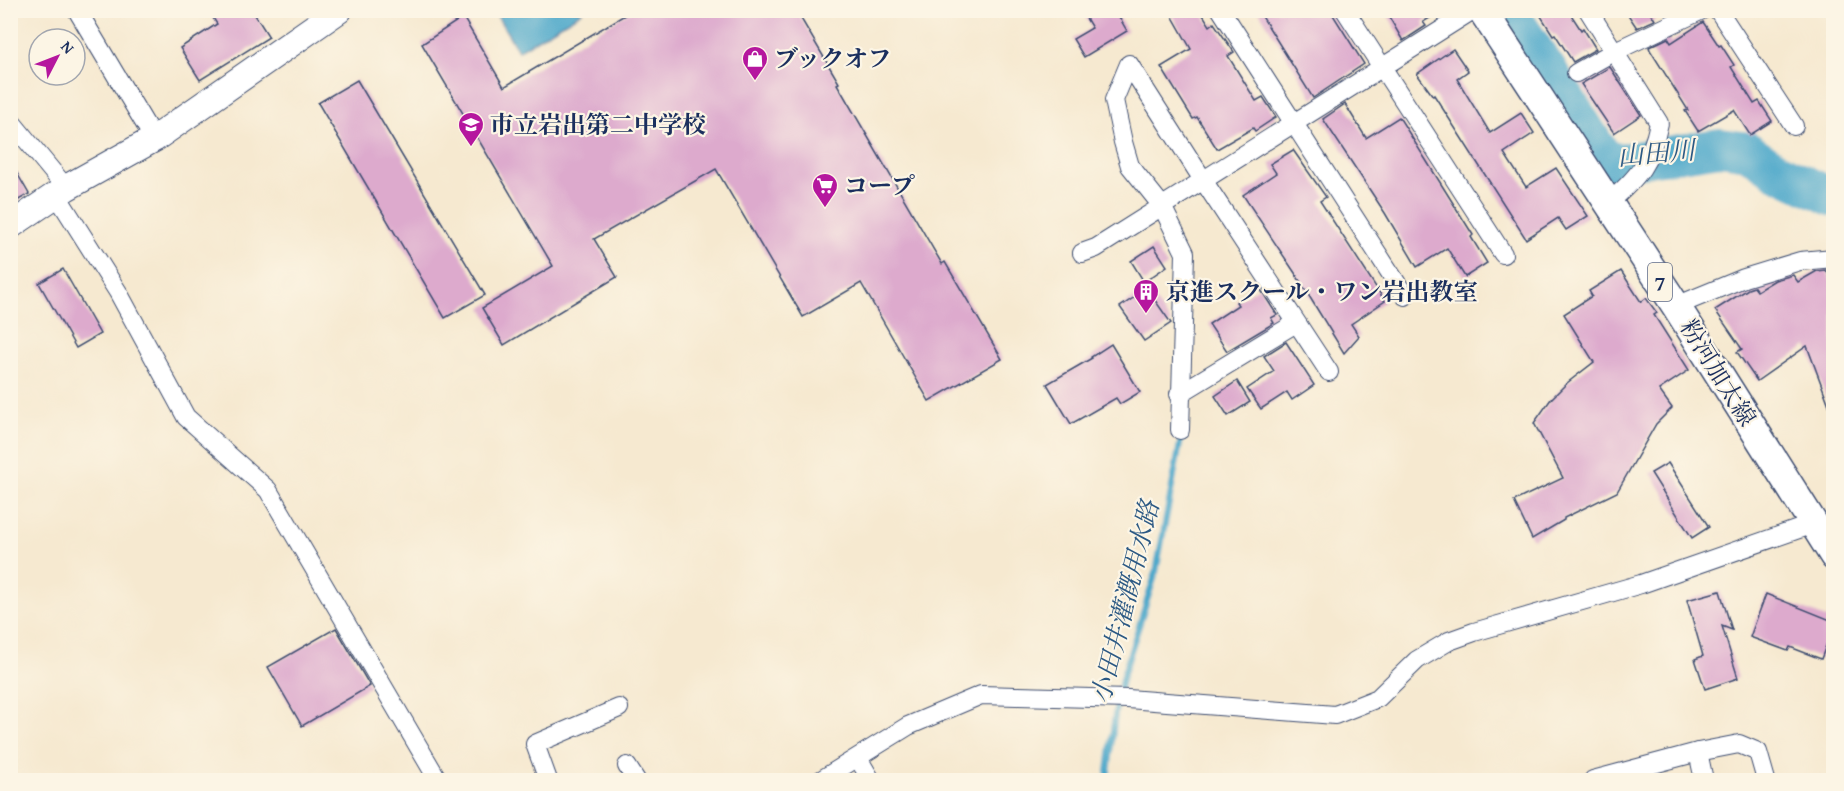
<svg xmlns="http://www.w3.org/2000/svg" width="1844" height="791" font-family="'Gentium Book Plus','Noto Serif JP',serif">
  <rect width="100%" height="100%" fill="#fcf5e5"/>
  <filter id="ink" filterUnits="userSpaceOnUse"><feTurbulence type="fractalNoise" baseFrequency=".0167" numOctaves="2"/><feDisplacementMap in="SourceGraphic" scale="12" xChannelSelector="R" yChannelSelector="G"/><feConvolveMatrix kernelMatrix="1 2 1 2 8 2 1 2 1" color-interpolation-filters="sRGB"/></filter>
  <filter id="wash" filterUnits="userSpaceOnUse"><feTurbulence type="fractalNoise" baseFrequency=".008" numOctaves="4" result="noise"/><feDisplacementMap in="SourceGraphic" scale="24" xChannelSelector="R" yChannelSelector="G"/><feGaussianBlur stdDeviation="1.35" result="paint"/><feColorMatrix in="noise" values="0 0 0 0 0 0 0 0 0 0 0 0 0 0 0 0 0 1.4 0 .05"/><feComposite in="paint" operator="in"/></filter>
  <g filter="url(#wash)">
    <rect width="100%" height="100%" fill="#f6e9d0"/>
    <polygon fill="#4ca7ca" stroke="#346b94" stroke-width="1.5" points="502,10 581,10 582,12 518,51 496,14"/>
    <g fill="none" stroke-linecap="round" stroke-linejoin="round">
      <polyline stroke="#4ca7ca" stroke-width="6" points="1107,780 1115,714 1122,679 1156,572 1182,433"/>
      <polyline stroke="#4ca7ca" stroke-width="38" points="1508,10 1556,82 1596,146 1608,162 1628,161 1720,147 1748,151 1777,171 1834,198"/>
    </g>
    <g id="blocks">
      <g fill="#ddaacd">
        <polygon points="208,10 252,10 269,37 200,80 180,48 217,24"/>
        <polygon points="633,10 796,10 839,83 837,84 942,264 945,262 1002,359 929,401 861,283 803,317 716,169 594,239 617,277 504,345 482,308 553,266 422,44 463,17 504,87"/>
        <polygon points="1081,10 1115,10 1127,31 1084,57 1073,39 1092,28"/>
        <polygon points="1169,10 1200,10 1210,26 1214,23 1234,52 1228,56 1256,101 1263,97 1276,117 1255,131 1253,128 1217,149 1197,117 1193,119 1161,67 1191,49"/>
        <polygon points="1258,10 1330,10 1364,64 1313,98"/>
        <polygon points="1385,10 1443,10 1423,22 1426,26 1403,41"/>
        <polygon points="1537,10 1568,10 1581,30 1583,28 1596,49 1573,62 1555,34 1553,35"/>
        <polygon points="1625,10 1649,10 1655,20 1637,28"/>
        <polygon points="1703,22 1719,46 1721,45 1734,65 1731,67 1754,104 1759,101 1772,121 1750,135 1734,110 1698,131 1685,111 1688,110 1650,50 1649,47 1668,38 1671,43"/>
        <polygon points="1453,49 1468,71 1457,79 1490,133 1521,113 1534,133 1504,153 1526,187 1556,168 1588,216 1566,230 1558,218 1526,239 1434,95 1433,96 1417,74"/>
        <polygon points="1610,67 1641,115 1614,133 1581,84"/>
        <polygon points="357,80 485,295 445,318 318,103"/>
        <polygon points="1345,104 1366,138 1399,117 1473,235 1471,237 1487,263 1465,277 1447,248 1417,267 1385,213 1323,119"/>
        <polygon points="1293,150 1326,197 1320,201 1385,301 1351,324 1359,336 1344,353 1295,273 1243,195 1276,173 1270,164"/>
        <polygon points="10,161 29,194 10,205"/>
        <polygon points="1154,246 1167,266 1144,282 1131,261"/>
        <polygon points="63,269 100,334 76,348 39,283"/>
        <polygon points="1826,270 1833,283 1833,413 1832,413 1807,346 1757,381 1737,352 1742,349 1715,310 1748,289 1754,287 1757,291 1775,280 1793,275 1798,282 1817,271"/>
        <polygon points="1621,271 1641,302 1646,298 1657,313 1654,315 1689,370 1659,390 1672,408 1656,424 1617,492 1564,518 1564,520 1532,539 1514,501 1563,478 1534,423 1551,399 1567,383 1594,362 1564,314 1592,296 1589,291"/>
        <polygon points="1259,287 1277,315 1271,318 1274,323 1227,351 1209,324 1238,305 1236,302"/>
        <polygon points="1147,289 1171,323 1144,341 1120,307"/>
        <polygon points="1286,342 1314,385 1292,400 1287,392 1261,409 1247,389 1274,371 1264,356"/>
        <polygon points="1111,344 1140,392 1120,404 1116,398 1071,424 1047,384 1092,358 1091,357"/>
        <polygon points="1237,381 1250,402 1228,416 1215,396"/>
        <polygon points="1668,463 1709,527 1692,538 1651,473"/>
        <polygon points="1720,591 1732,630 1722,626 1738,678 1705,689 1695,659 1703,656 1687,600"/>
        <polygon points="1766,594 1833,621 1833,646 1827,643 1821,659 1790,647 1788,651 1750,637"/>
        <polygon points="336,628 370,686 302,726 268,667"/>
      </g>
    </g>
  </g>
  <g filter="url(#ink)">
    <use href="#blocks" fill-opacity="0" stroke="#3c4b6f" stroke-width="1.5"/>
    <g fill="none" stroke-linecap="round" stroke-linejoin="round">
      <defs>
        <g id="street">
          <polyline points="77,10 154,139"/>
          <polyline points="1221,10 1405,296"/>
          <polyline points="1345,10 1503,254"/>
          <path d="M1588,10L1659,123C1651,162 1638,178 1608,203"/>
          <polyline points="1718,10 1794,126"/>
          <polyline points="1576,73 1613,52 1702,10"/>
          <polyline points="10,120 66,188"/>
          <polyline points="56,194 118,292 186,417 268,490 438,780"/>
          <polyline points="1082,253 1096,248 1473,10"/>
          <polyline points="1676,306 1744,278 1800,261 1834,258"/>
          <polyline points="1179,394 1296,323"/>
          <polyline points="1180,430 1185,253 1162,206 1130,166 1123,142 1114,100 1129,64 1203,180 1329,372"/>
          <polyline points="1698,752 1704,780"/>
          <polyline points="858,758 871,780"/>
          <polyline points="627,766 636,780"/>
          <polyline points="548,780 535,744 619,708"/>
          <polyline points="821,780 908,726 981,695 1128,699 1335,715 1378,698 1417,660 1449,641 1474,632 1641,584 1813,524"/>
          <polyline points="1593,780 1698,752 1739,744 1758,752 1766,780"/>
        </g>
        <polyline id="secondary" points="10,226 66,188 154,139 339,10"/>
        <polyline id="primary" points="1482,10 1676,306 1834,556"/>
      </defs>
      <use href="#street" stroke="#3c4b6f" stroke-width="20"/>
      <use href="#secondary" stroke="#3c4b6f" stroke-width="28"/>
      <use href="#primary" stroke="#3c4b6f" stroke-width="31"/>
      <use href="#street" stroke="#fff" stroke-width="18"/>
      <use href="#secondary" stroke="#fff" stroke-width="26"/>
      <use href="#primary" stroke="#fff" stroke-width="28"/>
    </g>
  </g>
  <defs>
    <symbol id="shop-pin" viewBox="-11 -11 22 30"><path d="M0 17L-7.5 6A9.5 9.5 0 1 1 7.5 6Z" fill="#b5179e" stroke="#fcf5e5"/><path d="M-5-2.5h2.3a2.7 3.5 0 0 1 5.4 0H5L5.5 6h-11ZM-1.5-2.5h3a1.5 2.3 0 0 0-3 0Z" fill="#fff"/></symbol>
    <symbol id="school-pin" viewBox="-11 -11 22 30"><path d="M0 17L-7.5 6A9.5 9.5 0 1 1 7.5 6Z" fill="#b5179e" stroke="#fcf5e5"/><path d="M0-5L7-2L0 1L-7-2ZM-4 1L0 2.5L4 1V4Q0 6-4 4Z" fill="#fff"/></symbol>
    <symbol id="supermarket-pin" viewBox="-11 -11 22 30"><path d="M0 17L-7.5 6A9.5 9.5 0 1 1 7.5 6Z" fill="#b5179e" stroke="#fcf5e5"/><path d="M-6-5.5h2.5l.6 2H6L4.5 2H-2.5L-4.4-4H-6ZM-1.5 3.2a1.3 1.3 0 1 0 .1 0ZM3 3.2a1.3 1.3 0 1 0 .1 0Z" fill="#fff"/></symbol>
    <symbol id="building-pin" viewBox="-11 -11 22 30"><path d="M0 17L-7.5 6A9.5 9.5 0 1 1 7.5 6Z" fill="#b5179e" stroke="#fcf5e5"/><path d="M-4-6H4V6H1V3H-1V6H-4ZM-2.5-4.3h1.7v1.8h-1.7ZM.8-4.3h1.7v1.8H.8ZM-2.5-1h1.7V.8h-1.7ZM.8-1h1.7V.8H.8Z" fill="#fff"/></symbol>
  </defs>
  <g fill-rule="evenodd">
    <use href="#shop-pin" x="740" y="44" width="30" height="40"/>
    <use href="#school-pin" x="456" y="110" width="30" height="40"/>
    <use href="#supermarket-pin" x="810" y="171" width="30" height="40"/>
    <use href="#building-pin" x="1131" y="277" width="30" height="40"/>
  </g>
  <g text-anchor="middle" stroke-width="4.5" stroke-linejoin="round" paint-order="stroke">
    <rect fill="#fcf5e5" stroke="#5e6a86" stroke-width="1.5" x="1648" y="263" width="24" height="38" rx="4.5"/>
    <g font-size="22" font-weight="bold" fill="#1b2f5e">
      <text x="1660" y="290">7</text>
    </g>
    <g font-size="24" font-weight="bold" fill="#1b2f5e" stroke="#fcf5e5" text-anchor="start">
      <text x="774" y="67">ブックオフ</text>
      <text x="490" y="133">市立岩出第二中学校</text>
      <text x="844" y="194">コープ</text>
      <text x="1166" y="300">京進スクール・ワン岩出教室</text>
    </g>
    <g font-size="24" fill="#1b2f5e" stroke="#fcf5e5">
      <text transform="translate(1718 373) rotate(58)" y="8">粉河加太線</text>
    </g>
    <g font-size="26" font-style="italic" fill="#2c5984" stroke="#fcf5e5">
      <text transform="translate(1656 153) rotate(-5)" y="9">山田川</text>
      <text transform="translate(1125 602) rotate(-76)" y="9">小田井灌漑用水路</text>
    </g>
  </g>
  <rect width="1844" height="791" fill="none" stroke="#fcf5e5" stroke-width="36"/>
  <g transform="translate(57 57) rotate(48)"><circle r="28" fill="#fcf5e5" stroke="#a2a6af" stroke-width="1.5"/>
  <path d="M0-4.5L10 22L0 15L-10 22Z" fill="#b5179e"/>
  <text y="-9" font-size="16" font-weight="bold" text-anchor="middle" fill="#1b2f5e">N</text>
  </g>
</svg>
